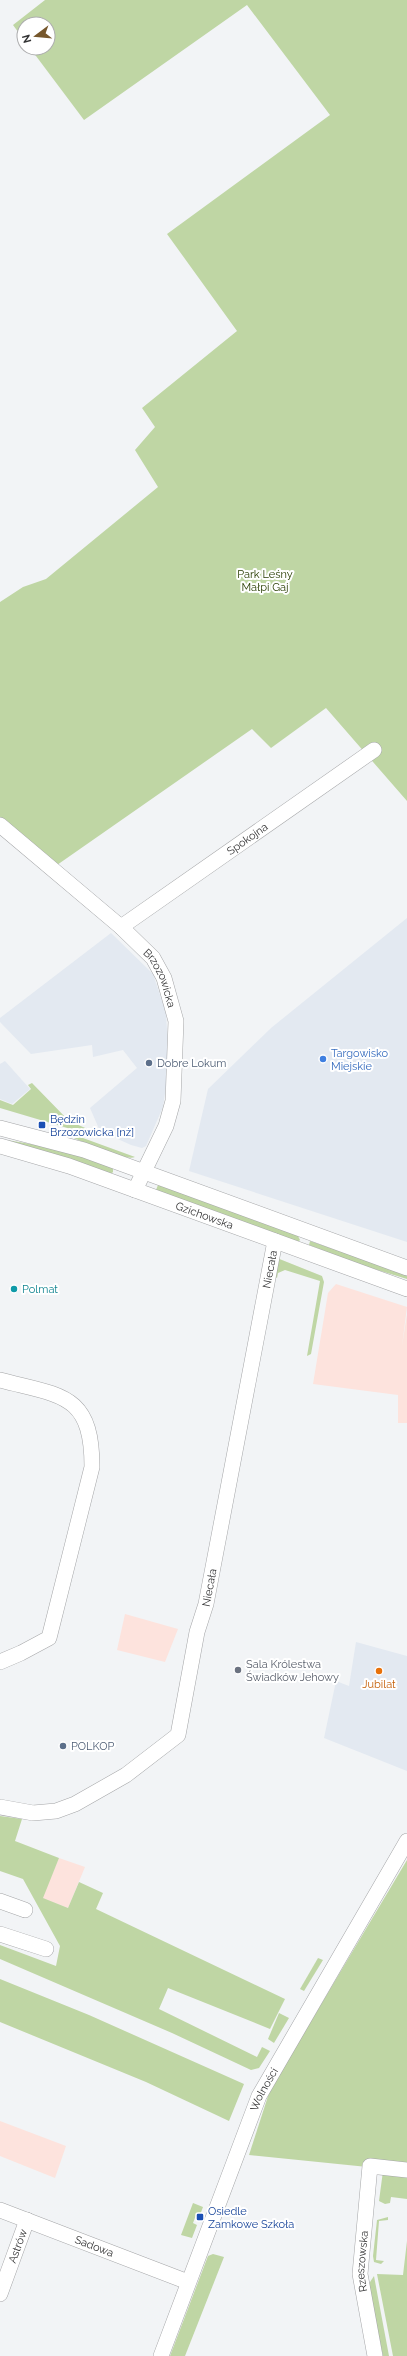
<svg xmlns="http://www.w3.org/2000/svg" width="407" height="2356" font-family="Raleway,sans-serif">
  <rect width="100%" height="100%" fill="#f2f4f6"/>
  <g fill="#e3e9f1">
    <polygon points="407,918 407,1242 189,1171 208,1089 271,1028"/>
    <polygon points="111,933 153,974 166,1013 169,1066 163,1107 146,1146 142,1148 131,1145 100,1131 90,1108 137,1068 123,1050 93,1057 92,1045 31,1054 0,1022 0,1018"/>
    <polygon points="5,1061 30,1089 12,1104 0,1099 0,1064"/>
    <polygon points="356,1642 407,1656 407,1771 324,1738 336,1681 349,1686"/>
  </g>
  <g fill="#fde3dd">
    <polygon points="336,1284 407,1307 402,1346 407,1314 407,1423 398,1423 398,1395 313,1384 328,1293"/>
    <polygon points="125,1614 178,1629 165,1662 117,1650"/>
    <polygon points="59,1858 85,1867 68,1908 42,1898"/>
    <polygon points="0,2121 66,2146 55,2178 0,2156"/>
  </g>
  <g fill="#bfd6a4">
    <polygon points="45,0 407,0 407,801 326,708 271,748 252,729 57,865 0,817 0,602 23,587 46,579 158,487 135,450 155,427 142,408 237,331 167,234 330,115 247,5 84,120 30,48 48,48 48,24 24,24 24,40 13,25"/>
    <polygon points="32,1083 69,1121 97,1133 101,1138 0,1108 0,1100 13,1105 31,1089 28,1085"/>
    <path d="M61,1130L135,1157C124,1162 75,1138 62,1133Z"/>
    <polygon points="7,1140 66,1150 113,1168 113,1172 111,1174"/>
    <polygon points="158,1185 283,1229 298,1236 300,1240 298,1242 156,1190"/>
    <polygon points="310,1241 407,1274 407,1279 361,1265 309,1245"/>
    <polygon points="277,1258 322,1276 324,1282 311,1354 307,1356 320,1281 285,1270 278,1273 277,1278 274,1276"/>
    <polygon points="0,1816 22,1819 15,1841 59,1858 43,1898 68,1908 79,1882 103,1893 96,1909 285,1999 270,2029 168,1988 159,2009 257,2057 262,2047 270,2051 259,2068 251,2070 172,2033 0,1959 0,1945 56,1966 60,1946 23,1879 0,1871"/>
    <polygon points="407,1860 407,2171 249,2155 270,2090"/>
    <polygon points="318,1958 323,1960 304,1991 300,1989"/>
    <polygon points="0,1979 89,2015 244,2084 229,2121 146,2082 0,2022"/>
    <polygon points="279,2013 289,2018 274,2043 268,2039"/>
    <polygon points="383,2171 407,2174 407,2199 391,2197 390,2203 385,2204 379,2201"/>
    <polygon points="193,2203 203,2207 200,2215 196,2215 193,2223 197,2225 192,2238 181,2235"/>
    <polygon points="388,2217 388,2220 379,2221 376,2260 384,2261 381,2264 374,2262 373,2256 377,2220"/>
    <polygon points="407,2241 407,2356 393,2356 377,2274 403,2275"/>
    <polygon points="213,2254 224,2257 185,2356 170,2356 208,2256"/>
    <polygon points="374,2276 389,2356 383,2356 368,2285"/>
  </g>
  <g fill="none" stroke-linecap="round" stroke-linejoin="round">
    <defs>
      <g id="minor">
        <path id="s1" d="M0,825L121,927L153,958L164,978L176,1021L173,1101L166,1126L135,1190"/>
        <path id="s2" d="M121,927L374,750"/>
        <polyline points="0,1128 84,1150 407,1268"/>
        <path id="s3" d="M0,1146L69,1166L407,1289"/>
        <path d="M0,1380C61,1396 92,1393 92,1467L49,1638L21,1653L0,1662"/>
        <path id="s4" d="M0,1807L33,1813L56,1811L75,1804L126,1775L178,1735L197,1632L206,1604L275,1241"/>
        <polyline points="0,1901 25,1910"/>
        <polyline points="0,1934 46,1949"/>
        <path id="s5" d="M0,2210L188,2282"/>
        <path id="s6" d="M0,2294L27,2220"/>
        <path id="s7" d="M161,2356L259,2096L407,1841"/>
        <path id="s8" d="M375,2356L360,2274L370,2166L407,2170"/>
      </g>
    </defs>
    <use href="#minor" stroke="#a5a6a8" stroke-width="16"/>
    <use href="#minor" stroke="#fff" stroke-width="15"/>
  </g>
  <circle fill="#3f7fe0" stroke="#fff" stroke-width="1.5" cx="323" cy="1059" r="4"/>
  <g fill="#5c6f8a" stroke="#fff" stroke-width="1.5">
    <circle cx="149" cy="1063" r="4"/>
    <circle cx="63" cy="1746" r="4"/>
  </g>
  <g fill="#1a4fb4" stroke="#fff" stroke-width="1.5">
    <rect x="38" y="1121" width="8" height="8" rx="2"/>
    <rect x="196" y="2213" width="8" height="8" rx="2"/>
  </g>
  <circle fill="#0f9aa8" stroke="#fff" stroke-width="1.5" cx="14" cy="1289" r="4"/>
  <circle fill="#6b7280" stroke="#fff" stroke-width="1.5" cx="238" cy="1670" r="4"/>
  <circle fill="#e8710a" stroke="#fff" stroke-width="1.5" cx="379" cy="1671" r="4"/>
  <g text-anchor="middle" stroke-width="4" stroke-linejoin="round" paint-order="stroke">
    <g font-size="11" fill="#273c00" stroke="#fff">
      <text x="265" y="578">Park Leśny<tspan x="265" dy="13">Małpi Gaj</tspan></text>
    </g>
    <g font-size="11" fill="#333334" stroke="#fff">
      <text dy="4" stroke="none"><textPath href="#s2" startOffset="154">Spokojna</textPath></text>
      <text dy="4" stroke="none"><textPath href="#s1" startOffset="224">Brzozowicka</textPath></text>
      <text dy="4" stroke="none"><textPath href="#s3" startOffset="216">Gzichowska</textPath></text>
      <text dy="4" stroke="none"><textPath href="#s4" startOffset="676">Niecała</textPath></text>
      <text dy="4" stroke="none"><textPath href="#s4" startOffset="352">Niecała</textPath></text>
      <text dy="4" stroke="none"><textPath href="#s7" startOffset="286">Wolności</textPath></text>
      <text dy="4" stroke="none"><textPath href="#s6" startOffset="51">Astrów</textPath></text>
      <text dy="4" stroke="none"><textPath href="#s5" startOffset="101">Sadowa</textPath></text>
      <text dy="4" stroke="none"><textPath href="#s8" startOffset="96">Rzeszowska</textPath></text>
    </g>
    <g font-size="11" fill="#366cbe" stroke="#fff" text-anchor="start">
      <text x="331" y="1057">Targowisko<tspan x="331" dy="13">Miejskie</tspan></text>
    </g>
    <g font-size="11" fill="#4e5e75" stroke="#fff" text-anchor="start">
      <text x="157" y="1067">Dobre Lokum</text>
      <text x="71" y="1750">POLKOP</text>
    </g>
    <g font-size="11" fill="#164399" stroke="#fff" text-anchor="start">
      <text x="50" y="1123">Będzin<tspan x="50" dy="13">Brzozowicka [nż]</tspan></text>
      <text x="208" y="2215">Osiedle<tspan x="208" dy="13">Zamkowe Szkoła</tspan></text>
    </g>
    <g font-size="11" fill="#0d838f" stroke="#fff" text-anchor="start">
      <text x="22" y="1293">Polmat</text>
    </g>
    <g font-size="11" fill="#5b616d" stroke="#fff" text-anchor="start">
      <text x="246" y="1668">Sala Królestwa<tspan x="246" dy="13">Świadków Jehowy</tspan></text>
    </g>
    <g font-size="11" fill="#c56008" stroke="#fff">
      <text x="379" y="1688">Jubilat</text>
    </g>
  </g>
  <g transform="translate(36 36) rotate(254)"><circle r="19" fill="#ffffff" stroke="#adadae"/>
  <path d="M0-3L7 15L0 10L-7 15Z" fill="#76572c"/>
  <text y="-6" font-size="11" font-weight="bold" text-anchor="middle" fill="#333334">N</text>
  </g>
</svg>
